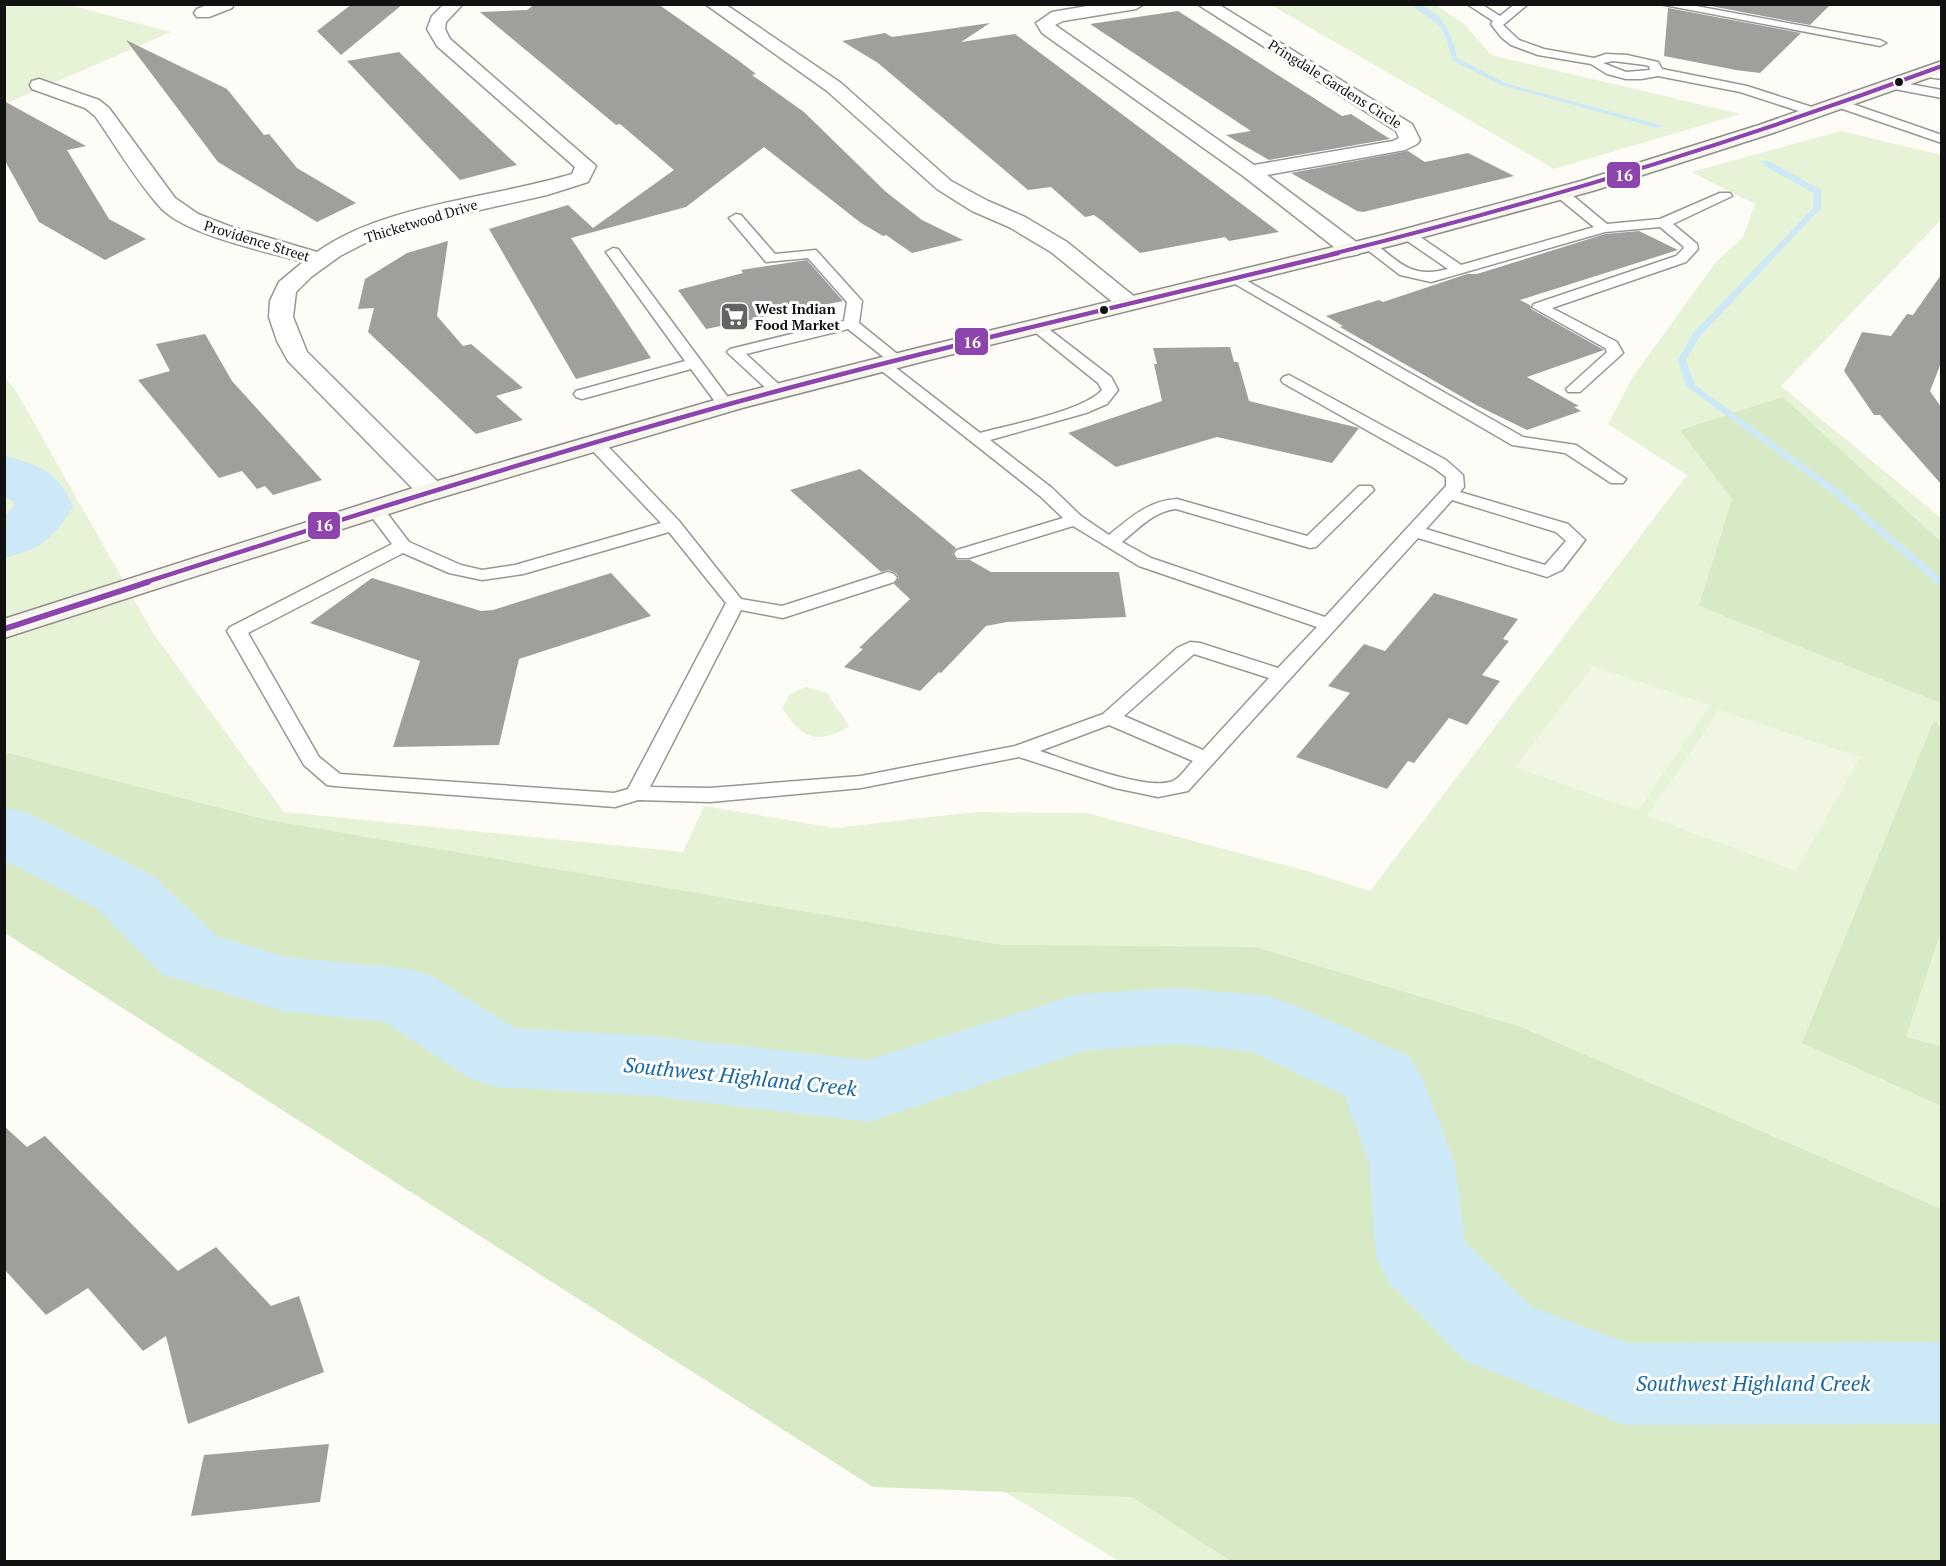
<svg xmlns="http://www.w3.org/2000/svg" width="1946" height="1566" font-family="'PT Serif',serif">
  <rect width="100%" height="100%" fill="#fdfcf7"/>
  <g fill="#e7f3d7">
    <polygon points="5,5 69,5 171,32 5,104"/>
    <polygon points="1271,5 1436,5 1464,24 1491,55 1740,114 1554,169"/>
    <polygon points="1841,131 1941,155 1941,220 1781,386 1941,518 1941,1561 1119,1561 740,1331 5,867 4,377 16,391 153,633 284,812 683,852 704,806 835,828 975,812 1087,813 1307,871 1370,891 1687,475 1608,424 1632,378 1716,262 1743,237 1755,204 1691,172"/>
    <path d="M805,687L828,693C833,707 844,714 849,727C814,745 804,739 782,709L789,695Z"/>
  </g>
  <g fill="#d8eac5">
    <polygon points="1783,397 1941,542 1941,703 1699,606 1732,499 1680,430"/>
    <polygon points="1934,720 1942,729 1941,931 1906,1037 1941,1046 1941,1106 1802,1043"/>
    <polygon points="4,752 267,820 1002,945 1255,947 1521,1027 1941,1209 1941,1561 1231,1561 1132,1497 873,1487 5,933"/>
  </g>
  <g fill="#f0f6e1">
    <polygon points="1593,666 1710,705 1638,811 1515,767"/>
    <polygon points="1719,710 1860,757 1796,871 1647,816"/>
  </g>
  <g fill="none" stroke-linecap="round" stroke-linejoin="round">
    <g fill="#cde8f7" fill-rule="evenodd">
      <path d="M1410,4C1439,4 1453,34 1457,58L1505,83L1664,126L1657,128L1501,85L1452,60L1446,38L1440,26Z"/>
      <polygon points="1763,161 1769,161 1821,190 1821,208 1700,336 1686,360 1695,385 1835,487 1942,579 1942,588 1829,491 1686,386 1678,360 1693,333 1813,208 1814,193 1763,165"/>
    </g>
    <g fill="#cde8f7" fill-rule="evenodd">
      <path d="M4,456C38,464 61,473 73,507C51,540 44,548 4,558V517L14,506L13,501L4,497Z"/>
      <polygon points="4,807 30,814 152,875 217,936 285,957 404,968 432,976 515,1028 651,1036 868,1060 1079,994 1172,988 1263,995 1292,1004 1409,1056 1422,1077 1455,1163 1465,1242 1532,1307 1627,1343 1942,1342 1942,1424 1624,1425 1466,1361 1389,1283 1376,1257 1369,1163 1345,1096 1250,1051 1172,1044 1083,1051 869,1122 651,1096 498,1087 469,1078 385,1022 283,1011 161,974 98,909 4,860"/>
    </g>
  </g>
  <g fill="#a19f9c">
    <polygon points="352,4 403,4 341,55 317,31"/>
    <polygon points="535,4 658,4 739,61 756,74 752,75 804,112 886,192 922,220 963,240 912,253 886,235 883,236 861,223 764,147 686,207 571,238 651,358 576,379 489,229 568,205 593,228 674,170 620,124 616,125 480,12 527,10"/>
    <polygon points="1700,4 1831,4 1810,25"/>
    <polygon points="1668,8 1801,33 1760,73 1736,70 1664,56"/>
    <polygon points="1178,11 1342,116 1351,114 1390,139 1269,160 1226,135 1251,131 1090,24"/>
    <polygon points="990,23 961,42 1015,34 1279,232 1229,241 1225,237 1140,253 1101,220 1094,215 1085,217 1051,187 1028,190 878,63 842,41 885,33 892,37"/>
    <polygon points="126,40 227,89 264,135 269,134 297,168 356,203 317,222 218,162"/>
    <polygon points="399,52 445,97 517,165 460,180 347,61"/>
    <polygon points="4,101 86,146 67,150 109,219 146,239 105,260 39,222 4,159"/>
    <polygon points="1408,151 1425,162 1468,153 1514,176 1363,212 1357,211 1291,173"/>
    <polygon points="1639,231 1678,250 1520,300 1530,305 1531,309 1604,350 1527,377 1579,406 1574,407 1581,411 1527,430 1478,406 1340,327 1343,326 1326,316 1379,300 1383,302 1467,274 1477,274 1605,234"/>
    <polygon points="448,241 437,316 463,346 471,344 523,388 496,396 523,420 476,434 368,332 374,308 358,309 365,279 407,253"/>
    <polygon points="807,260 843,301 706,329 678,290 743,273 741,270"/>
    <polygon points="1941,275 1941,363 1930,391 1941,407 1941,484 1880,415 1874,415 1844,371 1862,332 1891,336 1907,314 1913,315"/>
    <polygon points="205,334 232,381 322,480 273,495 265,486 257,489 242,471 219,478 138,380 170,371 156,344"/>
    <polygon points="1230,347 1234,362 1238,362 1249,401 1359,428 1332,463 1217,437 1116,467 1068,433 1162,401 1154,364 1157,364 1153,348"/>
    <polygon points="860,469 956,548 952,554 957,560 970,560 991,572 1119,572 1126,617 1007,622 986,626 941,673 939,672 920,691 844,667 863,649 859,648 910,599 894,584 899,578 896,573 889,570 881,572 790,490"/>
    <polygon points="611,573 651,616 519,659 499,745 393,747 420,661 310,623 372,578 481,611 493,610"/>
    <polygon points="1434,593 1518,619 1503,639 1509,641 1482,675 1500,681 1467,725 1449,718 1414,763 1408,761 1387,789 1296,757 1350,693 1328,686 1364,644 1385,651"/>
    <polygon points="4,1126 27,1147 45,1136 178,1271 216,1247 271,1306 299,1296 324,1372 188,1424 166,1336 143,1351 88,1288 46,1315 4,1269"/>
    <polygon points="329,1444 320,1502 191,1516 204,1455"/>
  </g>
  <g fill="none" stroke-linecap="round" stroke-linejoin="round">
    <defs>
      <g id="service">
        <path d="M1467,4H1481L1500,16L1515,4H1528L1503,25L1519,40L1544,49L1594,58L1606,54L1627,55L1658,62L1662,69L1747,86L1818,109L1820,112L1814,116L1740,92L1658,76L1641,79H1626L1607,74L1591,64L1538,55L1511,45L1501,37L1491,24L1493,21ZM1613,61L1645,65L1649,66L1650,70L1626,72L1603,63Z"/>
        <polygon points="1659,4 1685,4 1880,40 1886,43 1880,46"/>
        <polygon points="1924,69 1942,72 1942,79 1920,76 1918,73"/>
        <polygon points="1893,81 1942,90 1942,98 1889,88 1887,85"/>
        <polygon points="1838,99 1942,135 1942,143 1834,106 1832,103"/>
        <path d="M1561,189L1566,190L1607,224L1660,219L1720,193H1730L1732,196L1673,224L1697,244L1698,249L1686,262L1552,308L1617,342L1623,353L1580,392H1568L1566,389L1607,352L1605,348L1532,307L1534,304L1676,256L1684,248L1683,246L1660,227L1605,232L1431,282L1400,275L1361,245L1368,241L1373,242C1400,263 1412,279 1448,269L1403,238L1401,235L1403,232H1413L1461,265L1594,227L1556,196L1554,193L1556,190Z"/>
        <polygon points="736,214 741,215 775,254 816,250 862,301 859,323 901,357 904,360 901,363 891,363 848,329 746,354 785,390 783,393 771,393 730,355 727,352 730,349 844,321 847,302 808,258 766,262 729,218"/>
        <polygon points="613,248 618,249 733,404 731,407 719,407 691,369 582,399 576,397 574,394 576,391 685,361 606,252"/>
        <polygon points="1235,274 1523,437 1576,445 1626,479 1623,483 1611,483 1565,453 1512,445 1230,281 1228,278 1230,275"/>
        <path d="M1036,321L1041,323L1111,377L1118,390L1107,404L1086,413L990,440L1052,488L1081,516L1109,535C1131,517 1148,501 1177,499L1307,536L1359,486H1371L1374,490L1316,547L1310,548L1176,509C1154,511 1138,529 1122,542L1151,558L1325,617L1446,486V477L1434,468L1283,383L1281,380L1283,377L1289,375L1446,460L1463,475L1464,487L1460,492L1568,524L1585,540L1562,570L1547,577L1418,538L1188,791L1158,797L1115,788L1019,757L861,788L710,802L638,800L615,807L334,786L327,785L304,765L227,631L230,627L392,544L365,508L368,504H380L409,542L461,565L482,570L515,565L661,523L588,446L586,442L588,438H600L679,521L741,599L782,606L888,572L894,574L897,578L894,582L783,618L741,610L650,787L710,788L861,776L1015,746L1103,714L1177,648L1190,642L1200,643L1278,668L1317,627L1139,566L1073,526L969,558H957L954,554L957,550L1063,518L1040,496L873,364L875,361H887L980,433C1009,425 1084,411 1102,390L1098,383L1031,329L1028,326L1031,323ZM1452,500L1556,532L1566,541L1545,565L1426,529ZM669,532L726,603L628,789L614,793L340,774L319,757L248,633L403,553L449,573L482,580L523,574ZM1194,654L1269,678L1203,750L1124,716ZM1109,725L1193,761C1187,767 1180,778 1173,781C1147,792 1068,760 1040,751Z"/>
      </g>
      <g id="minor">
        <polygon points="209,4 234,4 232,8 209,17 197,17 194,13 197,9"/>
        <path d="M444,4H463L446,22L445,29L450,39L596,166L588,182L547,195L439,219L373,239L340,256L311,277L296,292L293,317L307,352L441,485L445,491L441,497L431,499L421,497L288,361L277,341L269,317L270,301L279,282L303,262C265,251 184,235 159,206C135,179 116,146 95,116L85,108L32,89L30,85L32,81L39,79L99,100L109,108L175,198L198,214L229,226L317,252C384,204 494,198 572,174L575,167L437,46L427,29L432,16Z"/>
        <polygon points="705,4 725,4 841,83 951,181 988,201 1025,217 1067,242 1136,298 1140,303 1136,308 1128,310 1120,308 1051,252 1009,227 972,211 937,189 827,91"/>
        <polygon points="1099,4 1144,4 1136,9 1063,21 1055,25 1254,165 1393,141 1399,138 1396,131 1197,4 1218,4 1412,124 1420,140 1417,144 1405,150 1267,175 1359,244 1362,249 1359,254 1351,256 1343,254 1243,176 1042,33 1036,23 1052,12"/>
      </g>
      <polygon id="secondary" points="1942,61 1942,73 1773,133 1596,190 1398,244 925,361 742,408 429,501 4,638 4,619 410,489 725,397 918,348 1383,235 1581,181 1759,125"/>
    </defs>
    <use href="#service" stroke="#979795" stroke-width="3"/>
    <use href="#minor" stroke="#979795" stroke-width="3"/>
    <use href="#secondary" stroke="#8e8d8b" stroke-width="3"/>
    <use href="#service" fill="#fffffe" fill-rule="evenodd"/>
    <use href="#minor" fill="#fffffe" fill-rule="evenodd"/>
    <use href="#secondary" fill="#f6f4eb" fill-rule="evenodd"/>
    <defs>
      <path id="bus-1-far2" d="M1332,254C1539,203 1742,140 1942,66"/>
      <path id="bus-1-far1" d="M143,583C339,520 535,458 733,403C934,348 1137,303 1338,253"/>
      <polyline id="bus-1" points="4,629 148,582"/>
    </defs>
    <use href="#bus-1-far2" stroke="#fff" stroke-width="7"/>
    <use href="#bus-1-far1" stroke="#fff" stroke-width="8"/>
    <use href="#bus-1" stroke="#fff" stroke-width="10"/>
    <use href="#bus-1-far2" stroke="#8e44ad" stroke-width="4"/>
    <use href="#bus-1-far1" stroke="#8e44ad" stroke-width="4.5"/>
    <use href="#bus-1" stroke="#8e44ad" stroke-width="6"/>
  </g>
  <defs>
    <symbol id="supermarket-square" viewBox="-11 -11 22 22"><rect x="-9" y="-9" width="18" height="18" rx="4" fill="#646362" stroke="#fff"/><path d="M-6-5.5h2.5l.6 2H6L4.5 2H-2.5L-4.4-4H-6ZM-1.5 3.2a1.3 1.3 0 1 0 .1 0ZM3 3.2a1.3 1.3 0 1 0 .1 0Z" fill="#fff"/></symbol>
  </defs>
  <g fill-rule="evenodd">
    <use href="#supermarket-square" x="718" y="300" width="33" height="33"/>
  </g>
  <g fill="#111" stroke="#fff" stroke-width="2">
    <circle cx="1899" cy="82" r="5"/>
    <circle cx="1104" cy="310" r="5"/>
  </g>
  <g text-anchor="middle" stroke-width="6" stroke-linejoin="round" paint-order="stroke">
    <g font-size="14" fill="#111" stroke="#fff">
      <text transform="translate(1335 84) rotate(32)" y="5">Pringdale Gardens Circle</text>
      <text transform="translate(421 221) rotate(-17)" y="5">Thicketwood Drive</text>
      <text transform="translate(257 241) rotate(17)" y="5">Providence Street</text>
    </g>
    <g font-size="14" font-weight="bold" fill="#111" stroke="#fff" text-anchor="start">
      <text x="755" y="314">West Indian<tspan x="755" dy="16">Food Market</tspan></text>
    </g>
    <g font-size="21" font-style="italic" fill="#1768a6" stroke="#fff">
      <text transform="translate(740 1077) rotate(6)" y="7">Southwest Highland Creek</text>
      <text x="1753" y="1391">Southwest Highland Creek</text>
    </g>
  </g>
  <g stroke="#fff" stroke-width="2">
    <rect x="1606" y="161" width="35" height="28" rx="6" fill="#8e44ad"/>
    <rect x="954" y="327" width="35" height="29" rx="6" fill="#8e44ad"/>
    <rect x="307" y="511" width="34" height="29" rx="6" fill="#8e44ad"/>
  </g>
  <g font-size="16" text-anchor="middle" font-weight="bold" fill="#fff">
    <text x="1624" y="181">16</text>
    <text x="972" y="348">16</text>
    <text x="324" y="531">16</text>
  </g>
  <rect width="1946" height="1566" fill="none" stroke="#111111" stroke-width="12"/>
</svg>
